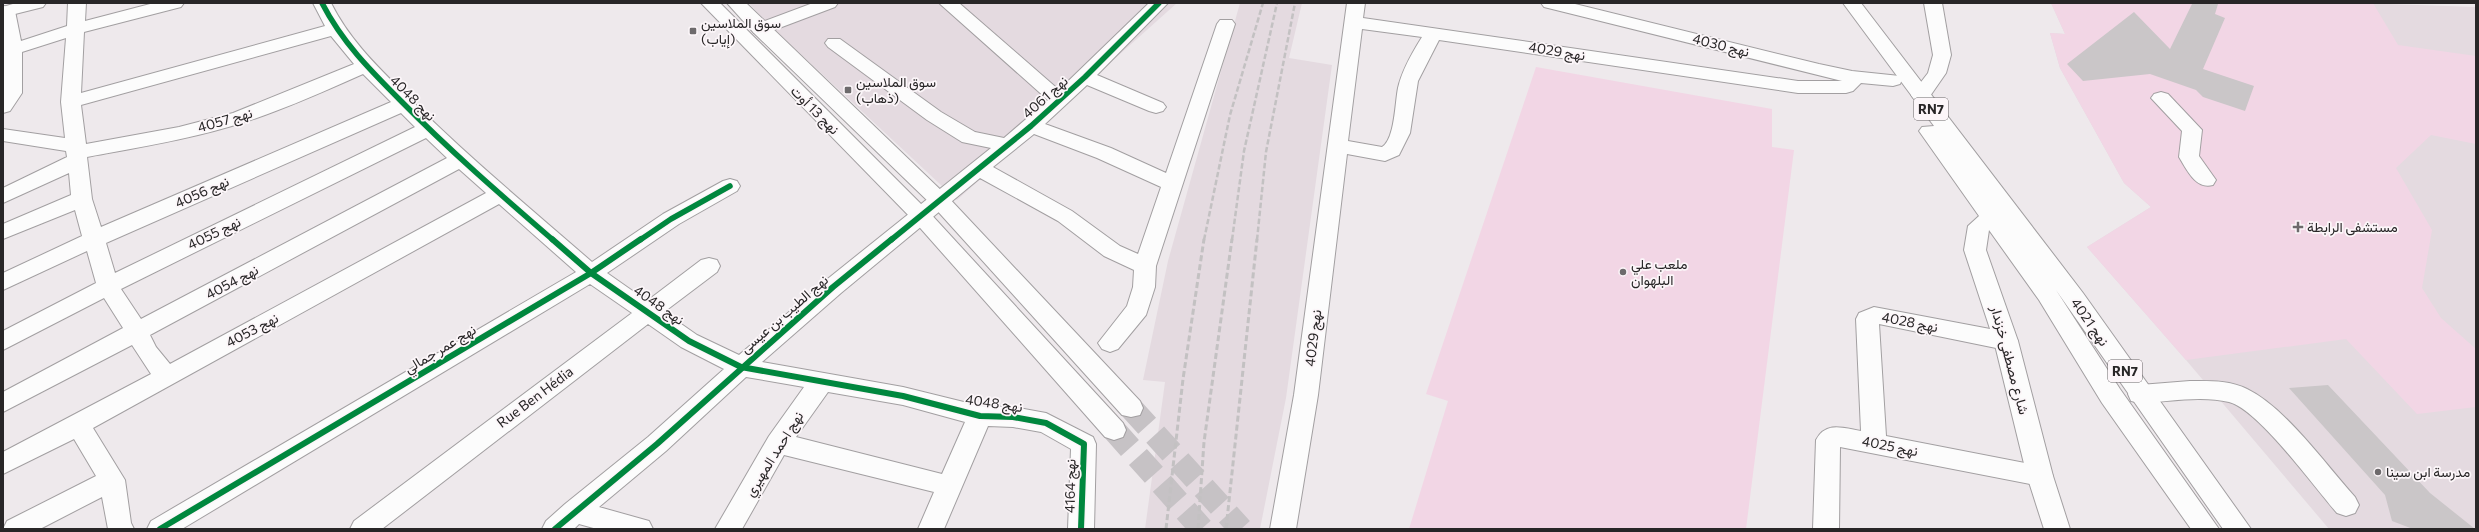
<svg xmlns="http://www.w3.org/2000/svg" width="2479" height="532" font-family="Commissioner,Vazirmatn,sans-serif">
  <rect width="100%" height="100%" fill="#eee9ec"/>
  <g fill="#e4dae0">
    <polygon points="749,3 1177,3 957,200 764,20"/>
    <polygon points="1240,3 1302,3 1289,58 1332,65 1286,398 1260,529 1145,529 1165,382 1143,380 1168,261"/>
    <polygon points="2051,3 2358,3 2476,7 2476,529 2329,529 2186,360 2087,247 2151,207 2124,183 2060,68 2050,33 2065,34"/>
  </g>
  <g fill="#f2d6e5">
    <polygon points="2051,3 2373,3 2398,45 2476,56 2476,144 2431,135 2396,168 2432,230 2422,288 2441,318 2476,349 2476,407 2417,414 2346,339 2186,360 2087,247 2151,207 2124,183 2060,68 2050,33 2065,34"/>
    <polygon points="1536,67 1772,109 1772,147 1794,150 1746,529 1409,529 1448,401 1426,394"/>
  </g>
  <g fill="#cac6c8">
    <polygon points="2192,4 2218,4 2215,14 2225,18 2203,69 2254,86 2245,111 2203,97 2196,90 2150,74 2083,81 2067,64 2134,12 2170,49"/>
    <polygon points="2328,385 2430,493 2475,529 2413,529 2392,521 2385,495 2289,388"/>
  </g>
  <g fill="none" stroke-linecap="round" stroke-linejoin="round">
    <g stroke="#c6c2c5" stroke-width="24" stroke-dasharray="24 12" stroke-linecap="butt">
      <polyline points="1131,408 1241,529"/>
      <polyline points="1114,430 1202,529"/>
    </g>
    <defs>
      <g id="minor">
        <path d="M68,3H86L85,21L154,3H184L181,7L84,32L81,93L325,26L313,3H331C350,41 379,68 409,98C467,156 530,208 592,262L663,214L723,181L730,179L737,181L740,186L737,191L679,224L607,273L647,301L701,260L709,258L717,260L720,266L717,272L664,312L697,335L739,355L825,281L991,148L962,142L927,120L828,47L825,43L828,39H840L941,112L975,132L1004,138L1048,100L939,3H959L1059,90L1149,3H1168L1097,75L1163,103L1166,107L1163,111L1156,113L1149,111L1087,85L1045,124L1111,148L1166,173L1217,24L1220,20H1232L1235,24L1156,266L1155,287L1146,315L1118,349L1110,352L1102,349L1098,343L1127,306L1133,287L1134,270L1104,256L1058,221L980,178L841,293L762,362L903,387L980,406L1013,407L1046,413L1093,437L1096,444L1094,529H1068L1071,449L1041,432L1013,427L988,426L944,529H918L934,492L784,455L742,529H715L769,436L804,387L746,377L666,451L599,507L649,521L653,529H597L579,524L574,529H542L546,521L565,504L648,437L724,369L681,347L648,324L382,529H350L354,521L632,313L590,284L182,529H147L151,521L576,272L499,204L93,428L125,480L131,523L134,529H108L102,497L40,529H3L7,521L96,476L74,439L3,474V452L151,374L132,345L3,412V392L123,328L104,298L3,350V331L96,283L87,251L3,290V273L82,236L75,210L3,239V224L71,195L69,173L3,203V188L67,157L66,151L3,141V129L65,138L61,102L66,38L22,52V93L10,111L3,113V6L12,7L15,11L21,41L67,26ZM331,36L354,64L233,113L179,127L86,144L81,105ZM363,74L391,102L101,227L92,199L87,157C141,147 196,138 248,121C287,108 325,91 363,74ZM401,113L415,127L115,273L106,243ZM1034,134L1097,158L1161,187L1138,254L1120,246L1072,211L993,167ZM426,138L447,158L141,319L121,289ZM459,169L486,193L170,364L156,347L150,335ZM828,392L903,405L965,422L942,474L796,437Z"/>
        <polygon points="813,3 838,3 835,7 766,33 754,33 751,29 754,25"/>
        <path d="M1347,3H1365L1363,18L1798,81H1842L1544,7L1541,3H1571L1819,64L1852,71L1900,76L1902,80L1900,84L1893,86L1861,83L1853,91L1846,93H1798L1439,40L1418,81L1410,133L1399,155L1385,161L1347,154L1318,395L1296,529H1270L1294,395ZM1362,29L1422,37C1412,53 1402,70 1398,88C1395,102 1395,139 1382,147L1348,141Z"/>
        <polygon points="1924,3 1942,3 1951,55 1946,73 1928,99 1921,101 1914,99 1911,95 1928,73 1933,55"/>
        <path d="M2161,92L2168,94L2202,130L2199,156L2216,180L2213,185C2196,190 2187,170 2179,157L2182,131L2151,98L2154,94Z"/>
        <path d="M1874,307L2006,332L2014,335L2018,341L2014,347L2006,350L1879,324L1886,436L2040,466L2049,469L2053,476L2049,483L2040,486L1840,447L1839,529H1813L1816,440C1826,421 1843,428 1861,431L1856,319L1859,313Z"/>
        <path d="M2190,381C2209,381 2230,380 2247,389C2286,408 2326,465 2355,497L2359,505L2355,513L2346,516L2337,513C2315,488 2258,409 2229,402C2201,395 2168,402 2140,403L2131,401L2128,394L2131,387L2140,385Z"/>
      </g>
      <g id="major">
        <polygon points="701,3 720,3 928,211 1123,423 1126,430 1123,437 1114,440 1105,437 914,221"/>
        <polygon points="727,3 746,3 947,196 1140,401 1143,408 1140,415 1131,417 1122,415 933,206 754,33"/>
        <polygon points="1843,3 1861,3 2083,293 2251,529 2223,529 2056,290 2120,389 2219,529 2191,529 2102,403 2039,300 1989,230 1986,250 2018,341 2053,476 2070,529 2044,529 2027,476 1994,341 1964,250 1968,226 1979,216 1919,131 1922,127 1934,126"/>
      </g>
      <polygon id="highway" points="16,3 46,3 43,7 3,17 3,7"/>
    </defs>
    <use href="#minor" stroke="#a29fa1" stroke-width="2"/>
    <use href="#major" stroke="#a29fa1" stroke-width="2"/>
    <use href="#highway" stroke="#a29fa1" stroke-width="2"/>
    <use href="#minor" fill="#fcfcfc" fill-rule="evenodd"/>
    <use href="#major" fill="#fcfcfc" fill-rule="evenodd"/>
    <use href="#highway" fill="#fcfcfc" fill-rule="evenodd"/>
    <g stroke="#c3c1c2" stroke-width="2.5" stroke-dasharray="5.5 2.5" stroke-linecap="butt">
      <polyline points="1204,240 1230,115 1263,3"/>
      <polyline points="1232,240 1244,151 1277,3"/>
      <polyline points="1257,240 1266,152 1295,3"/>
    </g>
    <g stroke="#c3c1c2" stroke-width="3" stroke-dasharray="6 3" stroke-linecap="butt">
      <polyline points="1166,529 1183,379 1204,239"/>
      <polyline points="1198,529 1204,442 1232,239"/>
      <polyline points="1226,529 1257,239"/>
    </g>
    <defs>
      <g id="cycleway-far1">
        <path d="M322,3C342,42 370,70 401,101C449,150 501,195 553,240"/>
        <polyline points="640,240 671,219 730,186"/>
        <polyline points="891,240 1031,126 1085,77 1159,3"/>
      </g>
      <g id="cycleway">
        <polyline points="552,239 591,273 689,341 741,367 903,396 980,416 1013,417 1046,423 1084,444 1081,529"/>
        <polyline points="160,529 591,273 641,239"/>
        <polyline points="555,529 657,444 833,287 892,239"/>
      </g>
    </defs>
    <use href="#cycleway-far1" stroke="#fcf6f9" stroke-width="8"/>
    <use href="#cycleway" stroke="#fcf6f9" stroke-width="9"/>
    <use href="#cycleway-far1" stroke="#00873e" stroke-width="5.5"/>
    <use href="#cycleway" stroke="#00873e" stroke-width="6"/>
  </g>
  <g fill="#6d6a6c" stroke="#fcf6f9" stroke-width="1.5">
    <rect x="689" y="27" width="8" height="8" rx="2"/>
    <rect x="844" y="86" width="8" height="8" rx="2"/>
    <path d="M2296 221h4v4h4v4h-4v4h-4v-4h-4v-4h4z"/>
    <circle cx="1623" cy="272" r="4"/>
    <circle cx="2378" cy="472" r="4"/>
  </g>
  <g text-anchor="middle" stroke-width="3.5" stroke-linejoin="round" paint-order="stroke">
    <g fill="#fcf6f9" stroke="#686466" stroke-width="1">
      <rect x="1914" y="98" width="34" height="22" rx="3"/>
      <rect x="2108" y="360" width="34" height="22" rx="3"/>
    </g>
    <g font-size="13" font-weight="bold" fill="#282627">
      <text x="1931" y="114">RN7</text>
      <text x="2125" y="376">RN7</text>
    </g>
    <g font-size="14" fill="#282627" stroke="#fcf6f9" text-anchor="start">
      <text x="701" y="28">سوق الملاسين<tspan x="701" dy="16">(إياب)</tspan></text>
      <text x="856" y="87">سوق الملاسين<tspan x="856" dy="16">(ذهاب)</tspan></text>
      <text x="2307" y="232">مستشفى الرابطة</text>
      <text x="1631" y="269">ملعب علي<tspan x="1631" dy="16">البلهوان</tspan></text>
      <text x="2386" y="477">مدرسة ابن سينا</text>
    </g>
    <g font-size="14" fill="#282627" stroke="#fcf6f9">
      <text transform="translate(1721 45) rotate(14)" y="5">نهج 4030</text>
      <text transform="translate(1557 51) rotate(9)" y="5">نهج 4029</text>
      <text transform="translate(1045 97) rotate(-42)" y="5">نهج 4061</text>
      <text transform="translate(413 98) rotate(45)" y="5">نهج 4048</text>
      <text transform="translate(815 110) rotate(45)" y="5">نهج 13 أوت</text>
      <text transform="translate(225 120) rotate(-16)" y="5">نهج 4057</text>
      <text transform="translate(202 192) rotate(-24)" y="5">نهج 4056</text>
      <text transform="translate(214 233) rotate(-26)" y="5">نهج 4055</text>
      <text transform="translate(232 282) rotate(-28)" y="5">نهج 4054</text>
      <text transform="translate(659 305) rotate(35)" y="5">نهج 4048</text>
      <text transform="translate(784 314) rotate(-41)" y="5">نهج الطيب بن عيسى</text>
      <text transform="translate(1910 322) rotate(11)" y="5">نهج 4028</text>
      <text transform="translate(2090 322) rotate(55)" y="5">نهج 4021</text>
      <text transform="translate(252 330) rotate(-28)" y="5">نهج 4053</text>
      <text transform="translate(1313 338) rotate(-83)" y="5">نهج 4029</text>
      <text transform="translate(440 349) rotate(-31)" y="5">نهج عمر جمالي</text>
      <text transform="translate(2010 360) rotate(75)" y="5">شارع مصطفى خزندار</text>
      <text transform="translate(535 397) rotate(-37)" y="5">Rue Ben Hédia</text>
      <text transform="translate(994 403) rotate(8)" y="5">نهج 4048</text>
      <text transform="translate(1890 446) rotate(11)" y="5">نهج 4025</text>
      <text transform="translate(774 454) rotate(-58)" y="5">نهج احمد المهيري</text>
      <text transform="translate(1070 486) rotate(-89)" y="5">نهج 4164</text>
    </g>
  </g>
  <rect width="2479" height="532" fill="none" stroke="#282627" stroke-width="8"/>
</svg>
